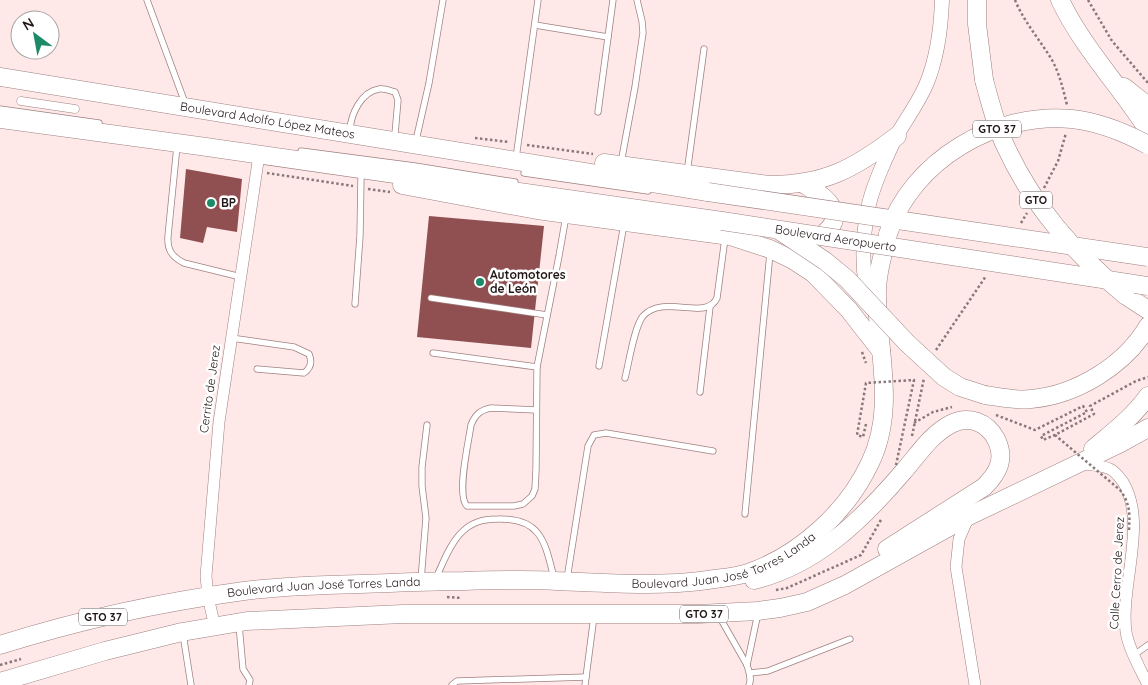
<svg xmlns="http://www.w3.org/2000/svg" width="1148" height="685" font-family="Quicksand,sans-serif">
  <rect width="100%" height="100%" fill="#fee8e8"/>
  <g fill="#905052">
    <polygon points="186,169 242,179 237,232 207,227 203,243 180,238"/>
    <polygon points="429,216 544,226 531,348 417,337"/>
  </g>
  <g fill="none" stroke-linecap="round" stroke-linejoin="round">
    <defs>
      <g id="service">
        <polyline points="147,0 185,103"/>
        <polyline points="535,25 608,37"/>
        <polyline points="0,109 99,123"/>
        <polyline points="598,112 613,0"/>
        <path d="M350,130C351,114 361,92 379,89C383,88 391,91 395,92L398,100L395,134"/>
        <polyline points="417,136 429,83 443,0"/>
        <path d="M177,146L168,236C167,250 172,257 184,263L241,277"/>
        <polyline points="301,151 415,166 515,182"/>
        <polyline points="517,151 538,0"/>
        <polyline points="621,163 635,87 643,33 642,21 637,0"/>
        <polyline points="524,173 648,191"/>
        <polyline points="687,173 704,49"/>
        <polyline points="431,298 547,315"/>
        <polyline points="355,304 360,236 361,177"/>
        <path d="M231,338L294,347L309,354C312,361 311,368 304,373L257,369"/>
        <polyline points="433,353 537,367 559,256 566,216"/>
        <polyline points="599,366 624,224"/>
        <path d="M625,378C629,363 634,327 643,316C664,293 706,322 717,298L725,238"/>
        <polyline points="700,392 710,307"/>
        <path d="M536,410L491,408C480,410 475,415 471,425C469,440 456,495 467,506H514L523,504L532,496L535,489L536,470L537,367"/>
        <polyline points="745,514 770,253"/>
        <path d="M436,578C443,563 449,546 460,534C471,522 483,519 498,519C542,518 545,543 554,578"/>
        <polyline points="567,579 588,446 594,435 606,433 713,451"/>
        <polyline points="421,580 426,518 422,486 422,467 427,425"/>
        <path d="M719,616L747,665C749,672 752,679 749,685"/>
        <polyline points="239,625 243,669 250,680 249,685"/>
        <polyline points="183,634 191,685"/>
        <polyline points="1134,655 1148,645"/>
        <polyline points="747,665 758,613"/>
        <polyline points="750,673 768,671 850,639"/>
        <polyline points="452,685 457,681 586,677"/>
        <polyline points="585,685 594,616"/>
      </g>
      <polyline id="pedestrian" points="21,101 75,109"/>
      <g id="minor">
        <path d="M1079,463C1089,465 1101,465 1110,469C1115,471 1120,478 1123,482C1148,523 1120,585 1126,632C1129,650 1140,668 1148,685"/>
        <polyline points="969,516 959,539 956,567 975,685"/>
        <polyline points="215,627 208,597 206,576 219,422 259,155"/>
      </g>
      <path id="tertiary" d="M869,303C862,273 862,239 868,209C871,190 888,152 897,135C907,118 918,103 926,85C937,59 941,29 942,0"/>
      <g id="primary">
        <polyline points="977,0 977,24 984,80"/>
        <path d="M1060,0C1083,48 1120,86 1148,130"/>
        <path id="s1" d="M0,77L708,192"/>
        <polyline points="1124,87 1148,106"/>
        <path d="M0,119C241,151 482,185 722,221"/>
        <path d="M604,163L769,185C824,185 854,169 897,136"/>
        <path d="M804,184C813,190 826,197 831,206C842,223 824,236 810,240"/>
        <polyline points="402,185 537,210 730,236 770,249 793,260 813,273 849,310 881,351"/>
        <polyline points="1125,295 1148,310"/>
        <path d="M985,395C1000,397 1016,401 1031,399C1077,395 1125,365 1148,326"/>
        <path d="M1093,449C1112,433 1133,417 1148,396"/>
        <path d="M754,580C816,565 862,520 903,472C918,455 930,435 951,424C969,415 987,422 996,439C1006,459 998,473 984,487L887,549"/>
        <path id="s2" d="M0,645C79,620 162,602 244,591C282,586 321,585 360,584C395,583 429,581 464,581C495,580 526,579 557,581C608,583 658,587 708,580C721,578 735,577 748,573C800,555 847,512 870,463C896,410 878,353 877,297C876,276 883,254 888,234"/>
        <polyline points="0,682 105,651 182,632 247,621 403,614 698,614 758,611 780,608 807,602 845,585 969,516 1121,443 1148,428"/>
      </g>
    </defs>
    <use href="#service" stroke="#a08080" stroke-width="7"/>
    <use href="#pedestrian" stroke="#a08080" stroke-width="9"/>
    <use href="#minor" stroke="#a08080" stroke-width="12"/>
    <use href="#tertiary" stroke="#a08080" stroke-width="15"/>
    <use href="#primary" stroke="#a08080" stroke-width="19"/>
    <g stroke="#897878" stroke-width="2.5" stroke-dasharray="2.5 2.5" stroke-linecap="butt">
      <path d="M1015,0C1024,22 1040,40 1052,60C1060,75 1063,89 1067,105"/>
      <polyline points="1088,0 1112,41 1148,83"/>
      <polyline points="475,138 509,142"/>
      <polyline points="527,145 593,154"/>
      <polyline points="267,173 353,186"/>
      <polyline points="1044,188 1058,161 1066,133"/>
      <polyline points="368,189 390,192"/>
      <polyline points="1021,223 1027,213"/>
      <polyline points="936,350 986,276"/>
      <polyline points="862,352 866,363"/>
      <polyline points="996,415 1035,430 1083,406 1087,412 1041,436 1043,440 1055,435"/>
      <polyline points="914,423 933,412 952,407"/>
      <polyline points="912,436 924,378"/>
      <polyline points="776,590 787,588 861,555 882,518"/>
      <polyline points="447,597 462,598"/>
      <polyline points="0,665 21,659"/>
    </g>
    <use href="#service" stroke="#fff" stroke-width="5.5"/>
    <use href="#pedestrian" stroke="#fff" stroke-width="8"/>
    <use href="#minor" stroke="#fff" stroke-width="11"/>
    <use href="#tertiary" stroke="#fff" stroke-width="14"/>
    <use href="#primary" stroke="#fff" stroke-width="18"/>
    <defs>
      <g id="primary-bridge">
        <path d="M984,80C990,101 995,123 1004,143C1032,205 1073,252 1125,295"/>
        <polyline points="708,192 1148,257"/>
        <path id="s3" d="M722,221L1148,286"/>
        <polyline points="780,231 825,261 847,279 907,343 944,377 960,387 985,395"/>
        <path d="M888,234C911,161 996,111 1072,119C1098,122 1126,133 1148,145"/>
      </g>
    </defs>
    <use href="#primary-bridge" stroke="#a08080" stroke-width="19" stroke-linecap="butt"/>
    <g stroke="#897878" stroke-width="2.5" stroke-dasharray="2.5 2.5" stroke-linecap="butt">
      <polyline points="866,424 863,437 857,435 866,383 914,380 896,465"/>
      <path d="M1129,530C1130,514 1130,503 1120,490L1055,435L1094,414L1090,406L1136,381L1148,377"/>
    </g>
    <use href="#primary-bridge" stroke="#fff" stroke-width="18"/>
  </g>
  <g fill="#1c8a68" stroke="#fff" stroke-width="2">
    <circle cx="211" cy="203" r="5"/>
    <circle cx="480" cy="282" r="5"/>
  </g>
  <g text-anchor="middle" stroke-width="5" stroke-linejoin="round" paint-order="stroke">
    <g fill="#fff" stroke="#645c5c" stroke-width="1">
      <rect x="973" y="120.5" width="48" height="17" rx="4"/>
      <rect x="1020" y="191.5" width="32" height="17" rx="4"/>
      <rect x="680" y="605.5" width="48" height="17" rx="4"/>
      <rect x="79" y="608.5" width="48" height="17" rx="4"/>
    </g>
    <g font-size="11" font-weight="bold" fill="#221616">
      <text x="997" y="133">GTO 37</text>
      <text x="1036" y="204">GTO</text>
      <text x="704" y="618">GTO 37</text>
      <text x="103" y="621">GTO 37</text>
    </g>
    <g font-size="12" fill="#221616" stroke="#fff">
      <text dy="4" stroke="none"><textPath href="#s1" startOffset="271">Boulevard Adolfo López Mateos</textPath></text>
      <text dy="4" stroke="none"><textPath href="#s3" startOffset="115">Boulevard Aeropuerto</textPath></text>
      <text transform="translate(210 389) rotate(-82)" y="4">Cerrito de Jerez</text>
      <text dy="4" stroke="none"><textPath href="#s2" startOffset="735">Boulevard Juan José Torres Landa</textPath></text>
      <text transform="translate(1117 573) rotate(-87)" y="4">Calle Cerro de Jerez</text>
      <text dy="4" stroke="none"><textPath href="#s2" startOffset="330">Boulevard Juan José Torres Landa</textPath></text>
    </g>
    <g font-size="12" font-weight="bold" fill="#221616" stroke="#fff" text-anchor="start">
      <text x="221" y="207">BP</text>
      <text x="490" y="279">Automotores<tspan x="490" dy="14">de León</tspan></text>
    </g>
  </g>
  <g transform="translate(35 35) rotate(328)"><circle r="24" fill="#ffffff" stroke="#a7a2a2"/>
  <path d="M0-4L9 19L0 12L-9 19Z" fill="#1c8a68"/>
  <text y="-8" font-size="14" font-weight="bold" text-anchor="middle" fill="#221616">N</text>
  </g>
</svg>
